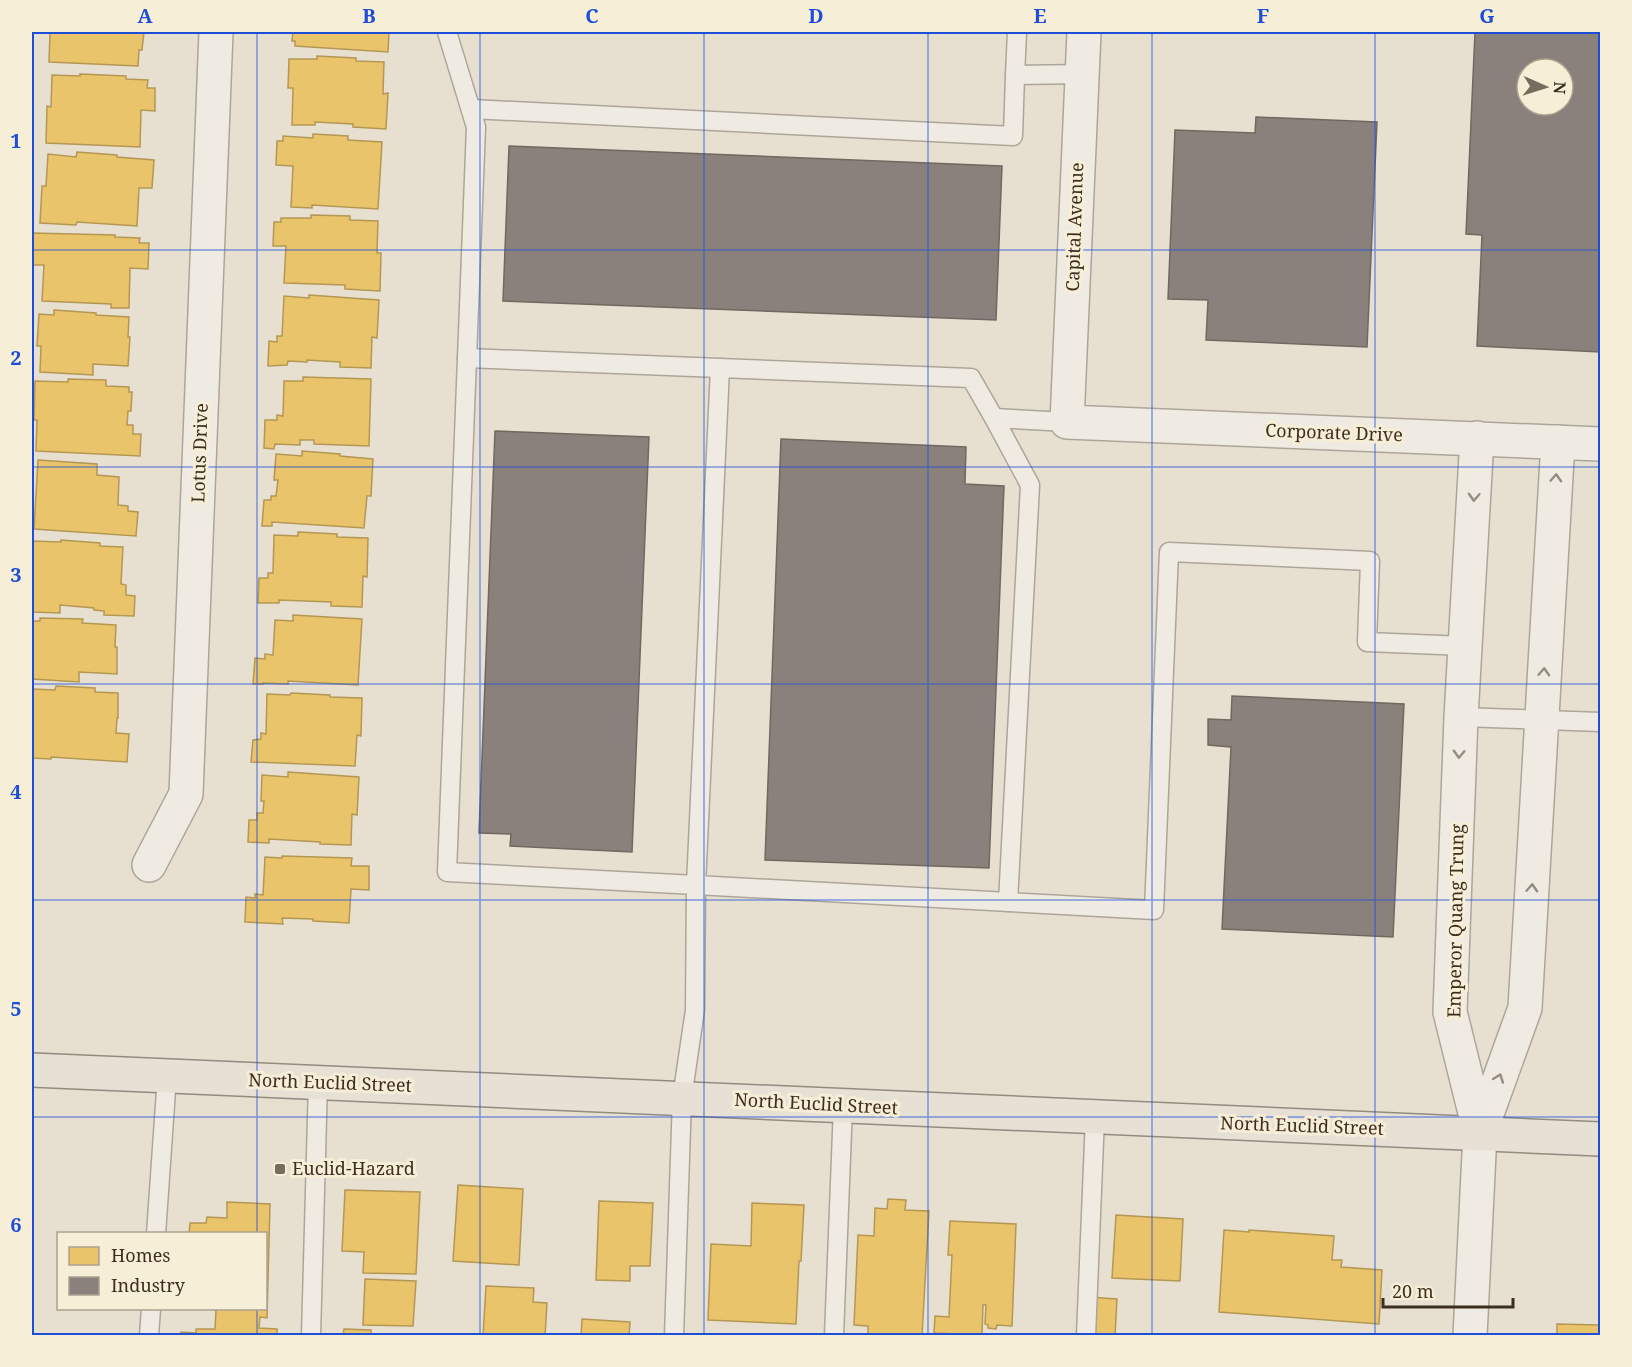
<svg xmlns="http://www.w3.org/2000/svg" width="1632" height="1367" font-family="'Noto Serif',serif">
  <rect width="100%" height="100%" fill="#e7e0d1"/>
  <g fill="#e9c46a" stroke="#b59754" stroke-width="1.5">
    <polygon points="53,32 144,32 142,50 139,50 138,66 49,62 50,33 53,33"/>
    <polygon points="293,32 389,32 388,52 295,46 295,41 292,41"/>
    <polygon points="317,56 356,58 356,61 384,62 383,94 388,93 386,129 353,127 353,124 315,122 315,125 292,125 293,88 288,88 289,59 317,59"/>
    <polygon points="80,74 126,76 126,79 148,80 147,88 155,88 155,111 141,110 140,147 46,143 47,106 51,107 52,75 80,76"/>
    <polygon points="313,134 348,136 348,140 382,142 378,209 312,205 312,208 291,207 293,166 276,165 277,141 283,141 283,136 313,138"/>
    <polygon points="77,152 117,155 117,157 154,160 152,188 139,188 137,226 77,222 76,225 40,223 42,186 46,186 48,154 76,157"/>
    <polygon points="311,215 350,216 350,220 378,221 377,253 381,253 380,291 345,289 345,285 284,283 286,246 273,246 274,222 281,222 281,218 311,218"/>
    <polygon points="32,233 115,235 115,237 140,238 139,243 149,243 148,269 130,268 129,308 111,308 111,304 42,301 44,265 32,265"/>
    <polygon points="309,295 379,300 377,338 372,337 371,368 340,367 340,362 307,360 307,362 288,361 287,365 268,366 269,341 277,342 277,336 282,336 284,296 309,298"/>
    <polygon points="54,310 96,313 96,315 129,317 128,337 130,337 128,366 93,364 93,375 40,372 41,346 37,346 39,314 54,315"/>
    <polygon points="303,377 371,379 369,446 314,444 314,440 300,440 300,445 275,444 274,449 264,448 265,420 277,420 277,415 283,416 284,381 303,381"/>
    <polygon points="68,379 106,380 106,386 129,387 129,392 132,392 131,411 128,411 127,425 133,425 133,434 141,434 140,456 36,451 37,420 34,420 35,381 68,382"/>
    <polygon points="302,451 340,454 340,456 373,459 371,496 367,496 364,528 272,522 272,526 262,526 264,500 271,500 271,496 276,496 278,480 274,480 276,454 302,456"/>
    <polygon points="38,460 97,464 97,475 119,477 118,505 128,506 128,511 138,512 136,536 34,529"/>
    <polygon points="298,532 337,534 337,537 368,538 367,577 363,576 362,607 331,606 331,602 279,600 279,603 258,603 259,578 268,578 268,573 273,573 274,535 298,536"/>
    <polygon points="61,540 100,543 100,546 123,547 121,584 126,585 126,595 135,596 134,616 104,615 104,611 94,610 94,608 60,605 60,613 32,612 32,541 61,542"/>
    <polygon points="293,615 362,619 358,685 288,681 288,684 263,683 263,684 253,684 255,658 265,659 265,654 273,655 275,620 293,621"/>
    <polygon points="40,618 83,619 82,623 116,625 115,647 117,647 117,674 79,672 79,682 32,679 32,621 40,621"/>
    <polygon points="56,686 95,688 95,692 118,693 118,718 117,718 116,733 129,734 127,762 51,757 51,759 32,758 32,689 55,690"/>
    <polygon points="291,693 330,695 330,697 362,698 361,736 357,735 355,766 251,762 253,740 261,739 261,733 266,734 267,694 290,695"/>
    <polygon points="288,772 359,777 357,815 352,814 351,845 320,844 320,842 269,839 269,843 248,842 249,820 257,820 257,813 263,813 264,801 261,801 262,775 288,777"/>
    <polygon points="282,856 352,858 351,866 369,866 369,890 351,889 349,923 313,921 313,919 282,918 283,924 245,922 246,897 255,898 255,894 263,895 265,857 282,858"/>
    <polygon points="458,1185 523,1189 519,1265 453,1261"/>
    <polygon points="345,1190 420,1192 416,1274 363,1273 364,1252 342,1251"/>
    <polygon points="888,1199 906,1200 905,1210 929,1211 922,1336 868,1336 868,1326 854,1325 858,1235 874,1236 875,1208 887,1209"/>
    <polygon points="599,1201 653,1203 650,1266 630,1266 630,1281 596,1280"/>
    <polygon points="227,1202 270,1204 267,1318 260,1317 259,1328 277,1329 277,1336 181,1336 181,1332 196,1333 196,1329 215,1329 216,1310 202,1308 266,1308 266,1234 189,1234 190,1223 206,1223 207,1217 227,1218"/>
    <polygon points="752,1203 804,1205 801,1261 799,1261 796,1324 708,1320 711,1244 751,1246"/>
    <polygon points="1116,1215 1183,1219 1180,1281 1112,1278"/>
    <polygon points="950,1221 1016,1224 1012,1326 997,1325 996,1329 988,1328 988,1325 985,1324 986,1305 983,1305 982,1335 934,1333 935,1316 949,1317 952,1255 948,1255"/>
    <polygon points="1224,1230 1249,1232 1249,1230 1334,1236 1332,1260 1342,1260 1341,1267 1382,1270 1379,1324 1219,1312"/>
    <polygon points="365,1279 416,1281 413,1326 363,1325"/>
    <polygon points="486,1286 534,1288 533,1302 547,1303 545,1336 483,1336"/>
    <polygon points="1089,1297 1117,1299 1115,1336 1087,1336"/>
    <polygon points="582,1319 630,1322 629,1336 581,1336"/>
    <polygon points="1557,1324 1600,1325 1600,1336 1557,1336"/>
    <polygon points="344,1329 371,1330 371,1336 343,1336"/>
  </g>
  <g fill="#8a817c" stroke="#736860" stroke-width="1.5" fill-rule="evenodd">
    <path d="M1475,32H1600V352L1477,346L1482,235L1466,234ZM1527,69H1563V105H1527Z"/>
    <polygon points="1256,117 1377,122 1367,347 1206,340 1208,300 1168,299 1175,130 1255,133"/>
    <polygon points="509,146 1002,166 996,320 503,301"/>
    <polygon points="495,431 649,437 632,852 510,846 511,834 479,833"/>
    <polygon points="781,439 966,447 965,484 1004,486 989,868 765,860"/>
    <polygon points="1232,696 1404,704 1393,937 1222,929 1231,747 1208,745 1208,719 1231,720"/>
  </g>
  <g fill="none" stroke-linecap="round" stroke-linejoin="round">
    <defs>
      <g id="service">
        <polyline points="447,32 476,127 447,872 696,885 695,1010 682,1098 674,1336"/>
        <polyline points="1017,32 1015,75 1082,74"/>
        <polyline points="471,109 1013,136 1015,75"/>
        <polyline points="467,358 971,378 994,418"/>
        <polyline points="720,368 696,885 1154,910 1169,552 1370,561 1367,642 1465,646"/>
        <polyline points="1461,717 1600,722"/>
        <polyline points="1008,902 1030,485 994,418 1067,422"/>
        <polyline points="156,1234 167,1076"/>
        <polyline points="149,1336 151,1308"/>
        <polyline points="311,1336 318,1082"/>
        <polyline points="834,1336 843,1106"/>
        <polyline points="1086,1336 1095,1117"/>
      </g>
      <g id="minor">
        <polyline points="1084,32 1067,422 1600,444"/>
        <polyline points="149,865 186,794 216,32"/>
        <polyline points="1480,1133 1525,1008 1558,442"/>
        <polyline points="1470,1336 1480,1133 1450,1012 1461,717 1477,438"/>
      </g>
      <polyline id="primary" points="32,1070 1600,1139"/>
    </defs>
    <use href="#service" stroke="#ada599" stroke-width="21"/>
    <use href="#minor" stroke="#ada599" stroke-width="36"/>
    <use href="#primary" stroke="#928b80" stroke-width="36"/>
    <use href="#service" stroke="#efebe3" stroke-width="18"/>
    <use href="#minor" stroke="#efebe3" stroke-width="33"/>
    <use href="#primary" stroke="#e6e1d4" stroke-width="33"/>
  </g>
  <defs><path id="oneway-chevron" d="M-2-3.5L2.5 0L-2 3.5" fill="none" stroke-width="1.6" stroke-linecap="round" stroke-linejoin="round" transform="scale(1.5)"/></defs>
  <g stroke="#968c82">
    <use href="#oneway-chevron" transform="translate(1556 478) rotate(-87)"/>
    <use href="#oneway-chevron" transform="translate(1474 497) rotate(93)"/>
    <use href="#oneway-chevron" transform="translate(1544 672) rotate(-87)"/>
    <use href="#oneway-chevron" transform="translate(1459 754) rotate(92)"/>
    <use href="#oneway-chevron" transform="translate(1532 888) rotate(-87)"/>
    <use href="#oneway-chevron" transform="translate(1499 1078) rotate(-70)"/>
  </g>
  <path fill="none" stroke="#1d4ed8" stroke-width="1.5" stroke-opacity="0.55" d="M257,32V1234M480,32V1336M704,32V1336M928,32V1336M1152,32V1336M1375,32V1336M32,250H1600M32,467H1600M32,684H1600M32,900H1600M32,1117H1600M257,1308V1336"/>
  <rect fill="#786c5e" stroke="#f7eed8" stroke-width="2" x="274" y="1163" width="12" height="12" rx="3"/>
  <g text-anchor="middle" stroke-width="6" stroke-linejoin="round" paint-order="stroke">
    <g font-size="18" fill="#3d2e20" stroke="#f7eed8">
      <text transform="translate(1075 227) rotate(-88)" y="6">Capital Avenue</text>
      <text transform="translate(1334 433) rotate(2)" y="6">Corporate Drive</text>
      <text transform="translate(200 453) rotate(-88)" y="6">Lotus Drive</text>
      <text transform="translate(1456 921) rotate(-89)" y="6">Emperor Quang Trung</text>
      <text transform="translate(330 1083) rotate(2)" y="6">North Euclid Street</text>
      <text transform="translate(816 1104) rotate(3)" y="6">North Euclid Street</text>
      <text transform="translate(1302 1126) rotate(2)" y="6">North Euclid Street</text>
    </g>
    <g font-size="18" fill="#3d2e20" stroke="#f7eed8" text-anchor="start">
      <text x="292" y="1175">Euclid-Hazard</text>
    </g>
  </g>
  <rect width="1632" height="1367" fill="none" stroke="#f7eed8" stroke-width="66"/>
  <rect x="57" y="1232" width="210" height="78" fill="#f7eed8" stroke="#ada18e" stroke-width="1.5"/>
  <rect x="69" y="1247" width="30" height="18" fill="#e9c46a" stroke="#ada18e" stroke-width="1.5"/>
  <text x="111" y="1262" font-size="18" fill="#3d2e20">Homes</text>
  <rect x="69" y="1277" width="30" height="18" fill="#8a817c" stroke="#ada18e" stroke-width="1.5"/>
  <text x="111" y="1292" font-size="18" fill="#3d2e20">Industry</text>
  <g transform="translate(1545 87) rotate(93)"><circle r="28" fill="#f7eed8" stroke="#ada18e" stroke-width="1.5"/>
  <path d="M0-4.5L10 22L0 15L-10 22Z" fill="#786c5e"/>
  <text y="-9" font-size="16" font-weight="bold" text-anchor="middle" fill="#3d2e20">N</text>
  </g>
  <path d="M1383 1298v9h130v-9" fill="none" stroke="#3d2e20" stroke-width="3"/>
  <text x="1392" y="1298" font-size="18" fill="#3d2e20" stroke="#f7eed8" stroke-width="4.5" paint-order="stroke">20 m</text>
  <rect x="33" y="33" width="1566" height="1301" fill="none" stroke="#1d4ed8" stroke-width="2"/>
  <g font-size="20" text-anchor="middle" font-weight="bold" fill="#1d4ed8">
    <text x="145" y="23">A</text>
    <text x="369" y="23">B</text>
    <text x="592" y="23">C</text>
    <text x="816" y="23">D</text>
    <text x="1040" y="23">E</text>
    <text x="1263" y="23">F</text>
    <text x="1487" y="23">G</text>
    <text x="16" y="148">1</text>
    <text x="16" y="365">2</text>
    <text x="16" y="582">3</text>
    <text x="16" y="799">4</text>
    <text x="16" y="1016">5</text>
    <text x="16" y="1232">6</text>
  </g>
</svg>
